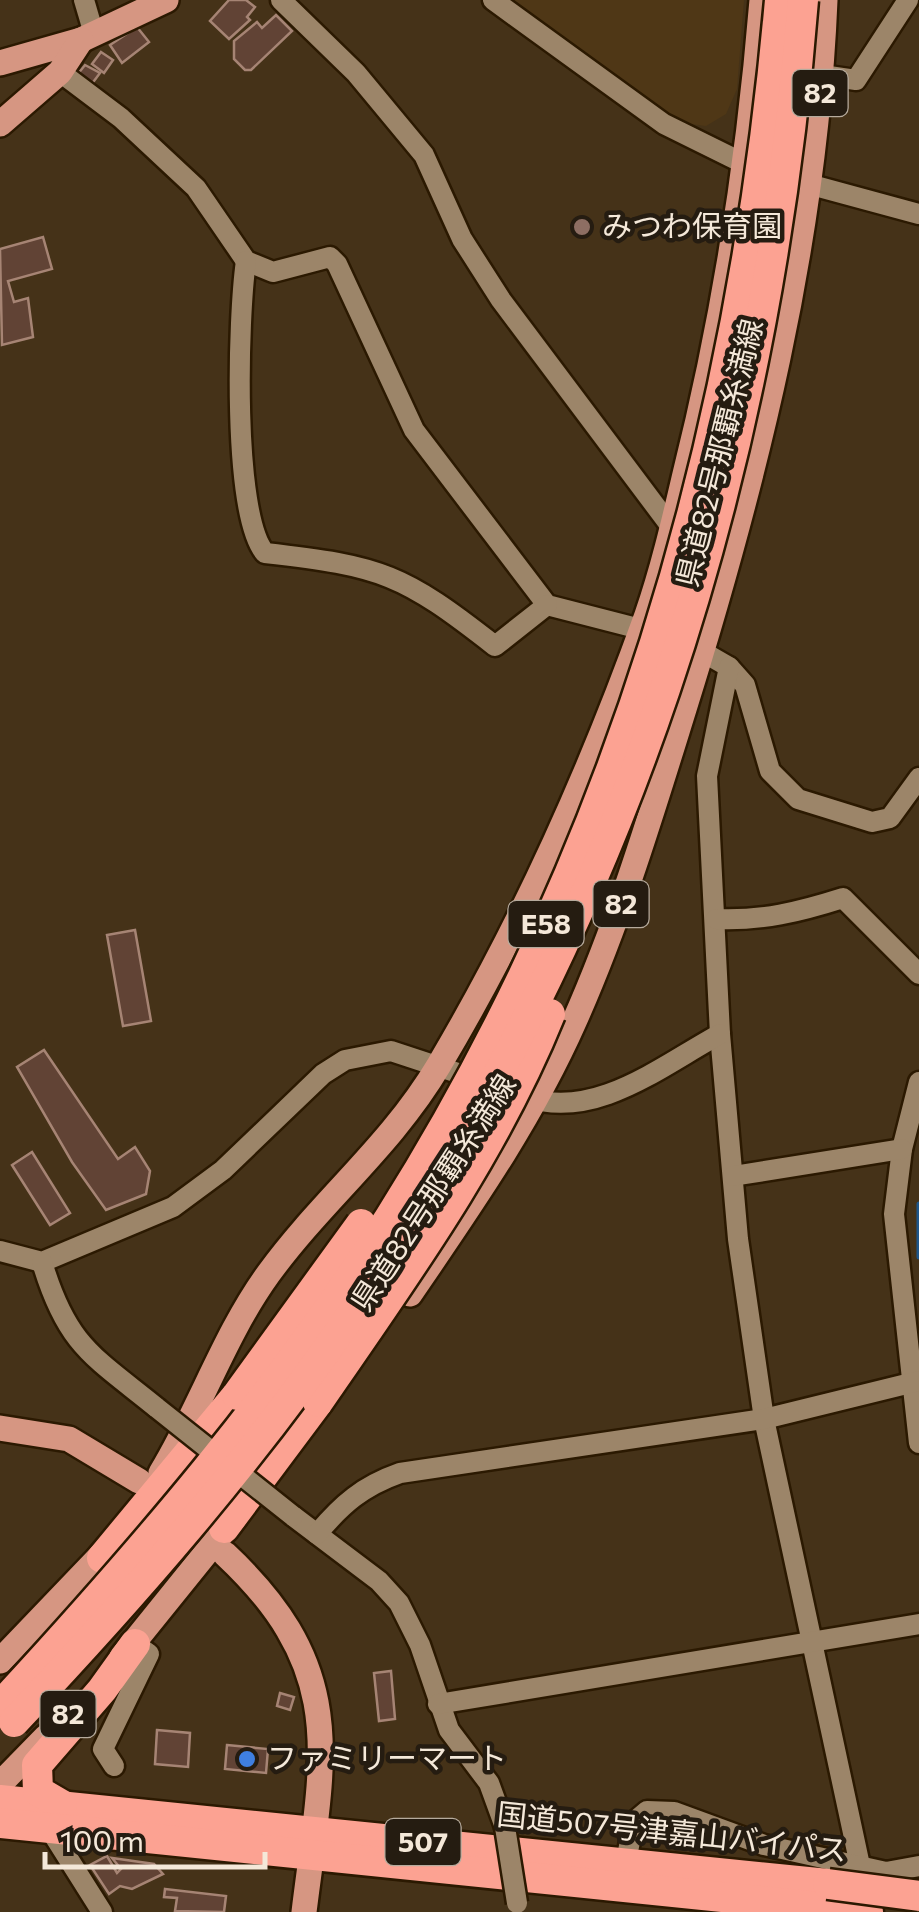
<svg xmlns="http://www.w3.org/2000/svg" width="919" height="1912" font-family="Commissioner,'Noto Sans JP',sans-serif">
  <rect width="100%" height="100%" fill="#453218"/>
  <polygon fill="#4f3716" points="506,0 744,0 737,89 726,114 706,126 676,122"/>
  <g fill="none" stroke-linecap="round" stroke-linejoin="round">
    <polyline stroke="#1e568a" stroke-width="5" points="919,1204 919,1257"/>
  </g>
  <g fill="#614335" stroke="#a68474" stroke-width="2.5">
    <polygon points="229,0 246,0 255,7 247,17 250,20 229,39 210,21"/>
    <polygon points="276,15 292,31 251,70 245,70 234,59 234,41 257,22 262,28"/>
    <polygon points="137,27 149,42 122,63 110,45"/>
    <polygon points="101,52 113,60 104,73 92,64"/>
    <polygon points="85,65 100,73 91,85 77,75"/>
    <polygon points="43,237 52,269 8,281 14,302 28,298 33,337 2,345 0,249"/>
    <polygon points="135,930 151,1021 123,1026 107,935"/>
    <polygon points="44,1050 118,1159 135,1147 150,1171 146,1194 106,1210 72,1162 17,1067"/>
    <polygon points="32,1152 70,1213 50,1225 12,1165"/>
    <polygon points="391,1671 395,1719 379,1721 374,1673"/>
    <polygon points="280,1693 294,1697 290,1710 277,1706"/>
    <polygon points="157,1730 190,1733 188,1767 155,1764"/>
    <polygon points="227,1745 268,1749 266,1773 225,1769"/>
    <polygon points="107,1856 117,1873 121,1869 112,1858 154,1864 163,1874 132,1889 120,1886 109,1894 90,1865"/>
    <polygon points="165,1889 226,1896 224,1912 175,1911 177,1898 164,1897"/>
  </g>
  <g fill="none" stroke-linecap="round" stroke-linejoin="round">
    <defs>
      <g id="minor">
        <polyline points="84,0 94,34"/>
        <polyline points="281,0 356,73 424,155 462,239 501,300 672,528"/>
        <polyline points="493,0 664,124 755,169"/>
        <polyline points="60,72 121,118 196,188 246,261 273,272 330,257 337,264 414,430 547,605 652,632"/>
        <polyline points="822,75 856,80 908,0"/>
        <polyline points="797,181 919,214"/>
        <path d="M246,261C238,316 232,514 265,553C382,566 403,574 495,646L547,605"/>
        <polyline points="689,644 729,667 745,685 770,771 798,799 872,822 890,818 919,778"/>
        <polyline points="729,667 707,776 720,1034 738,1239 764,1419 867,1898"/>
        <path d="M716,919C762,921 799,912 843,898L919,974"/>
        <polyline points="919,1082 902,1149 894,1214 919,1443"/>
        <path d="M526,1097C595,1121 661,1066 720,1034"/>
        <polyline points="733,1176 902,1149"/>
        <polyline points="0,1251 42,1262 173,1207 223,1170 323,1074 345,1060 391,1051 479,1080"/>
        <path d="M42,1262C67,1346 93,1356 157,1408"/>
        <polyline points="293,1516 379,1581 399,1603 420,1645 449,1730 489,1783 505,1827"/>
        <path d="M317,1534C342,1504 363,1486 400,1473L764,1419L919,1381"/>
        <polyline points="438,1704 919,1624"/>
        <polyline points="114,1766 103,1749 149,1654 135,1644"/>
        <polyline points="49,1828 102,1912"/>
        <polyline points="626,1861 634,1822 647,1811 674,1812 764,1845 886,1872 919,1866"/>
      </g>
      <g id="major">
        <polyline points="0,63 81,40 166,0"/>
        <polyline points="0,124 60,72 81,40"/>
        <path d="M410,1294C470,1206 531,1119 574,1022C619,921 651,815 684,709C756,478 815,243 825,0"/>
        <polyline points="0,1428 69,1439 139,1481"/>
        <path d="M161,1473C201,1407 224,1335 269,1273C323,1199 391,1146 439,1065C522,925 592,769 647,615C663,569 674,521 685,474C724,319 749,159 762,0"/>
        <path d="M225,1554C350,1671 323,1757 304,1912"/>
        <polyline points="122,1657 235,1517"/>
        <polyline points="0,1661 113,1543"/>
        <polyline points="0,1784 46,1737"/>
      </g>
      <g id="highway">
        <polyline points="224,1528 318,1402"/>
        <polyline points="102,1558 237,1395"/>
        <polyline points="0,1800 828,1884"/>
        <polyline points="62,1805 38,1791 37,1765 102,1690 135,1644"/>
        <polyline points="0,1823 868,1912"/>
      </g>
    </defs>
    <use href="#minor" stroke="#2b1901" stroke-width="25"/>
    <use href="#major" stroke="#2b1901" stroke-width="30"/>
    <use href="#highway" stroke="#2b1901" stroke-width="35"/>
    <use href="#minor" stroke="#9c8569" stroke-width="20"/>
    <use href="#major" stroke="#d69682" stroke-width="25"/>
    <use href="#highway" stroke="#fca292" stroke-width="30"/>
    <defs>
      <g id="minor-bridge">
        <polyline points="157,1408 293,1516"/>
        <polyline points="505,1827 517,1903"/>
      </g>
      <g id="highway-bridge">
        <polyline points="237,1395 361,1224"/>
        <path d="M318,1402C404,1277 493,1155 550,1014"/>
        <path d="M0,1706C142,1552 278,1394 390,1217C624,846 742,434 780,0"/>
        <path d="M14,1722C134,1595 250,1462 349,1318C624,920 765,479 803,0"/>
        <polyline points="828,1884 919,1896"/>
      </g>
    </defs>
    <use href="#minor-bridge" stroke="#2b1901" stroke-width="25" stroke-linecap="butt"/>
    <use href="#highway-bridge" stroke="#2b1901" stroke-width="35" stroke-linecap="butt"/>
    <use href="#minor-bridge" stroke="#9c8569" stroke-width="20"/>
    <use href="#highway-bridge" stroke="#fca292" stroke-width="30"/>
  </g>
  <circle fill="#8d6e63" stroke="#251c11" stroke-width="4" cx="582" cy="227" r="10"/>
  <circle fill="#3f7fe0" stroke="#251c11" stroke-width="4" cx="247" cy="1759" r="10"/>
  <g text-anchor="middle" stroke-width="9" stroke-linejoin="round" paint-order="stroke">
    <g fill="#251c11" stroke="#b6ab9d" stroke-width="2.5">
      <rect x="792.5" y="70" width="55" height="46" rx="8"/>
      <rect x="593.5" y="881" width="55" height="46" rx="8"/>
      <rect x="508.5" y="901" width="75" height="46" rx="8"/>
      <rect x="40.5" y="1691" width="55" height="46" rx="8"/>
      <rect x="385.5" y="1819" width="75" height="46" rx="8"/>
    </g>
    <g font-size="28" font-weight="bold" fill="#f4e8d9">
      <text x="820" y="103">82</text>
      <text x="621" y="914">82</text>
      <text x="546" y="934">E58</text>
      <text x="68" y="1724">82</text>
      <text x="423" y="1852">507</text>
    </g>
    <g font-size="30" fill="#f4e8d9" stroke="#251c11" text-anchor="start">
      <text x="602" y="237">みつわ保育園</text>
      <text x="267" y="1769">ファミリーマート</text>
    </g>
    <g font-size="30" fill="#f4e8d9" stroke="#251c11">
      <text transform="translate(720 453) rotate(-76)" y="10">県道82号那覇糸満線</text>
      <text transform="translate(434 1193) rotate(-57)" y="10">県道82号那覇糸満線</text>
      <text transform="translate(672 1833) rotate(6)" y="10">国道507号津嘉山バイパス</text>
    </g>
  </g>
  <path d="M45 1852v15h220v-15" fill="none" stroke="#f4e8d9" stroke-width="5"/>
  <text x="60" y="1852" font-size="30" fill="#f4e8d9" stroke="#251c11" stroke-width="8" paint-order="stroke">100 m</text>
</svg>
